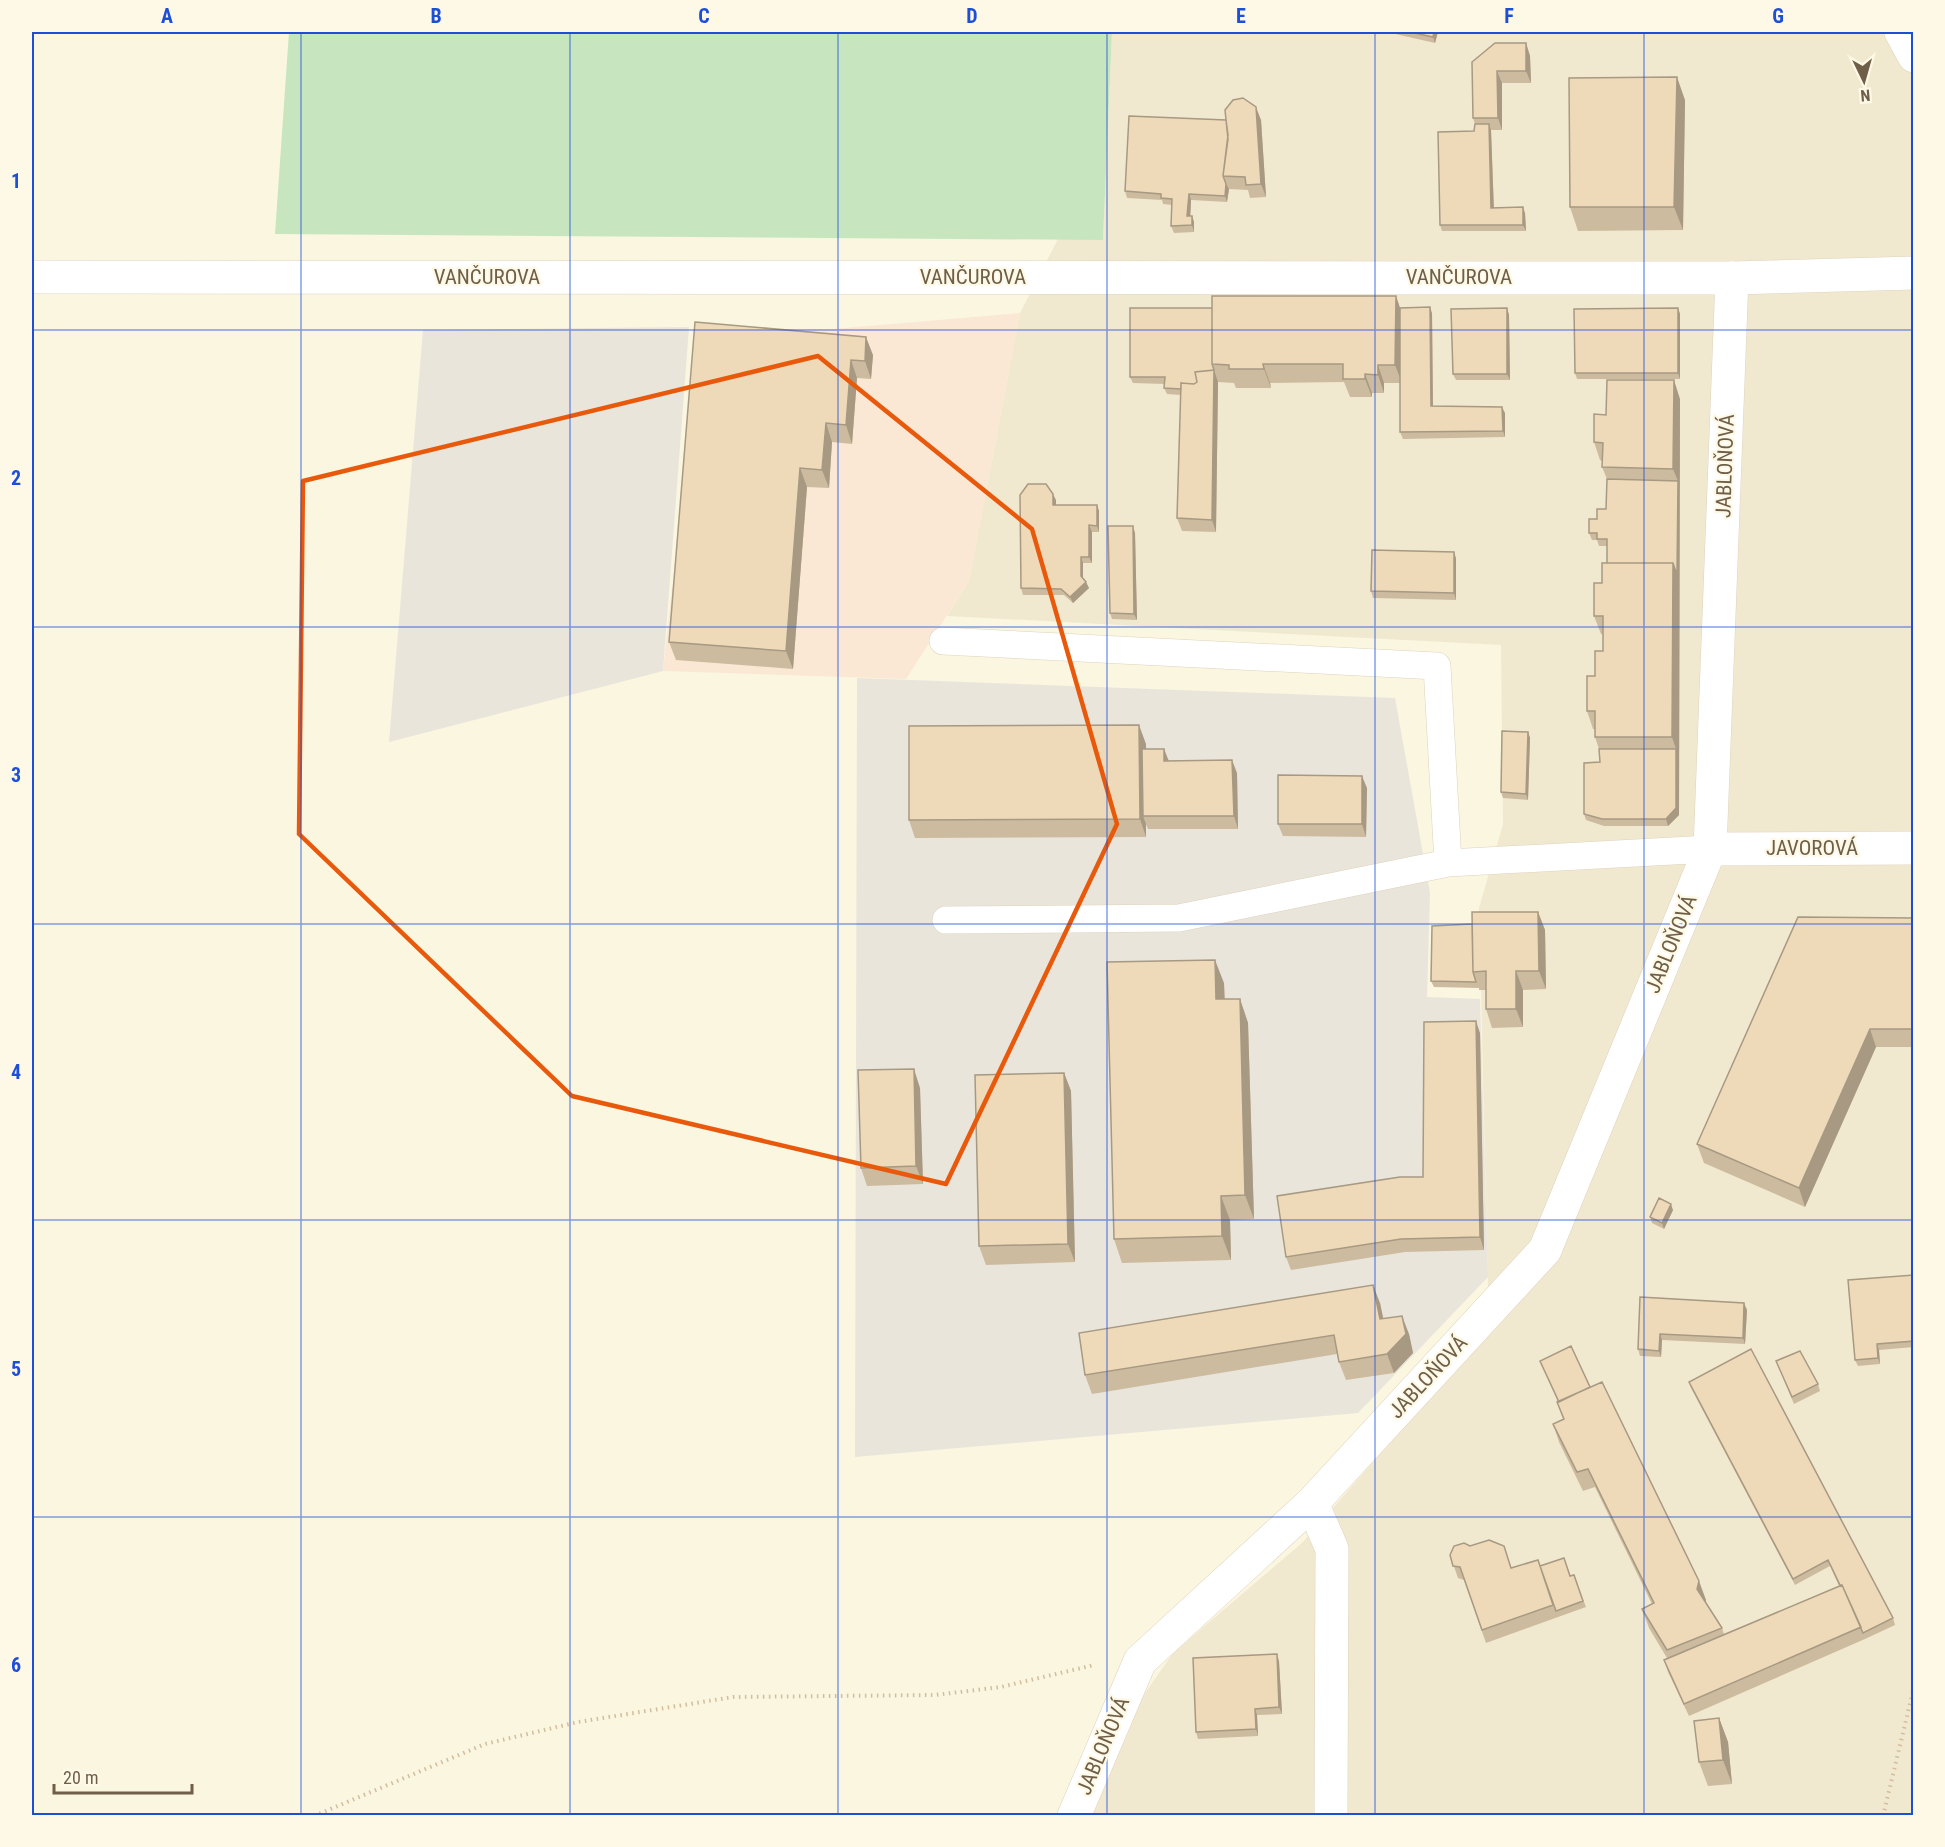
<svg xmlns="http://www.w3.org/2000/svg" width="1945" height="1847" font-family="'Roboto Condensed',sans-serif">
<rect width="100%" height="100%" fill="#faf6e0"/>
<!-- residential -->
<path fill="#f1e9cf" d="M 1112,32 L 1913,32 L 1913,1815 L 1086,1815 L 1131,1713 L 1173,1653 L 1302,1543 L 1489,1330 L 1479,908 L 1503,824 L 1501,645 L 947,616 L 969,581 L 1020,313 L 1058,239 L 1103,239 Z"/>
<!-- commercial -->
<path fill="#fae8d4" d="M 1020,313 L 969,581 L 906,679 L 663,671 L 701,329 L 833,329 Z"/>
<!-- industrial -->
<path fill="#e9e5db" d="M 689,327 L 663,671 L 389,742 L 423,330 Z
M 857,678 L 1395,698 L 1430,893 L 1427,997 L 1480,999 L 1488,1277 L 1358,1413 L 855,1457 Z"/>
<!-- green -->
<path fill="#c7e6c0" d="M 289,32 L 1112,32 L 1103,240 L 275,234 Z"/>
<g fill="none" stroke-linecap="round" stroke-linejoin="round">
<!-- service casing -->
<g stroke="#ded3bd" stroke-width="28">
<path id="service" d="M 943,641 L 1437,666 L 1448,863 L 1710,849
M 946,920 L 1179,918 L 1448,863"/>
</g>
<!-- minor casing -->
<g stroke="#ded3bd" stroke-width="34">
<path id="minor" d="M 1901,32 L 1914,56
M 1710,849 L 1914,848
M 1312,1503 L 1332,1549 L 1331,1816
M 1074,1816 L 1140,1661 L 1312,1503 L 1545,1250 L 1710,849 L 1732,278"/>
</g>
<!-- tertiary casing -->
<g stroke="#ded3bd" stroke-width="34">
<path id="tertiary" d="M 32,277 L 1732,278 L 1914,273"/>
</g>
<!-- path -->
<path stroke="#d2bd9d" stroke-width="4" stroke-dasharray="1.5 4.5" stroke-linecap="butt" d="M 314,1816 L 485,1744 L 578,1722 L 733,1697 L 935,1695 L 1001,1687 L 1094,1665
M 1883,1816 L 1914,1687"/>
<!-- service -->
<use href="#service" stroke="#fff" stroke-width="27"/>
<!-- minor -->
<use href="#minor" stroke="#fff" stroke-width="33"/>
<!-- tertiary -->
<use href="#tertiary" stroke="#fff" stroke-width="33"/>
</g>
<!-- wall -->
<path fill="#cdbb9f" d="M 1391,32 L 1438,32 L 1435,43 L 1391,33 Z
M 1526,43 L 1530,56 L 1531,83 L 1502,83 L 1502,130 L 1491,130 L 1494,208 L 1525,213 L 1526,231 L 1442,231 L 1440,225 L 1474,131 L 1475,124 L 1473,118 L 1472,62 Z
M 1685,100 L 1683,230 L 1578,231 L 1570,207 Z
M 1226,120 L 1261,120 L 1266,197 L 1250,198 L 1248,190 L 1229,189 L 1227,202 L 1191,200 L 1190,216 L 1192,216 L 1194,222 L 1194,232 L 1174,233 L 1171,226 L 1172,205 L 1163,204 L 1162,200 L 1127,198 L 1125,191 Z
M 1396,296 L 1400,308 L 1432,313 L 1433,406 L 1505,413 L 1505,437 L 1403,439 L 1400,432 L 1400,383 L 1384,383 L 1384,393 L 1372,393 L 1372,397 L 1350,397 L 1344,382 L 1270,383 L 1271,388 L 1236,388 L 1234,383 L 1218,382 L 1216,532 L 1182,531 L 1177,518 L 1181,395 L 1167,394 L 1164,388 L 1165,384 L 1133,383 L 1130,377 L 1212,308 Z
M 1507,308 L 1509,315 L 1510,380 L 1456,380 L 1453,374 Z
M 1678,308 L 1680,314 L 1680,379 L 1577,379 L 1575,373 Z
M 695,322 L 873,355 L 871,379 L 857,378 L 852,444 L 832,442 L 829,488 L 807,487 L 793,669 L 676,660 L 669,642 Z
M 1680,399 L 1679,815 L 1668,826 L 1604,826 L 1586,820 L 1584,814 L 1600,762 L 1599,749 L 1595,737 L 1595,729 L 1593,729 L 1587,711 L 1595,676 L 1603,651 L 1603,634 L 1601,634 L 1594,616 L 1607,563 L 1607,546 L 1599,546 L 1597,540 L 1592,540 L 1589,533 L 1597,519 L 1606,509 L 1607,479 L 1602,467 L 1602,461 L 1600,460 L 1594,442 L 1606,415 Z
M 1056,500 L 1056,505 L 1097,505 L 1099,511 L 1099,532 L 1092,532 L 1092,563 L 1083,563 L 1083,578 L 1089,588 L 1073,603 L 1064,595 L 1023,595 L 1021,588 Z
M 1135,533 L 1137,620 L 1112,619 L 1110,613 Z
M 1456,558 L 1456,600 L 1373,598 L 1371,591 Z
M 1528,732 L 1530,738 L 1528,800 L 1503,798 L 1501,792 Z
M 1146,744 L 1146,749 L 1164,749 L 1169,761 L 1237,773 L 1238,829 L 1148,829 L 1146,824 L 1146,837 L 915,838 L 909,820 Z
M 1367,788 L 1366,837 L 1283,836 L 1278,824 Z
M 1538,912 L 1545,930 L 1546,989 L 1523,990 L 1523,1027 L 1492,1028 L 1486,1009 L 1486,990 L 1479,990 L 1479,988 L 1434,987 L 1431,981 L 1472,924 Z
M 1914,918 L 1914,1047 L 1876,1047 L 1805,1207 L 1704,1163 L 1697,1144 Z
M 1224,983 L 1225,999 L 1240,999 L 1248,1023 L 1254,1219 L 1230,1220 L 1231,1260 L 1122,1263 L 1114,1239 Z
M 1480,1033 L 1484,1250 L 1405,1252 L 1291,1270 L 1286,1257 L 1423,1177 Z
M 1064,1073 L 1071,1091 L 1075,1262 L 986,1265 L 979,1246 Z
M 920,1088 L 923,1184 L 867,1186 L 861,1168 Z
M 1673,1210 L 1664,1229 L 1652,1223 L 1650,1217 Z
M 1914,1275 L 1914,1347 L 1879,1350 L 1880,1364 L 1858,1366 L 1855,1360 Z
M 1640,1297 L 1747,1310 L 1745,1344 L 1662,1340 L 1661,1357 L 1640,1356 L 1638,1349 Z
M 1380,1303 L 1383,1318 L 1409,1334 L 1413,1353 L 1394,1373 L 1346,1380 L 1339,1362 L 1337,1354 L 1092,1394 L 1085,1375 Z
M 1540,1361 L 1590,1387 L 1706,1600 L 1705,1602 L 1722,1628 L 1724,1634 L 1839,1586 L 1830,1566 L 1795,1585 L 1691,1388 L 1689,1382 L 1893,1618 L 1895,1625 L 1865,1639 L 1689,1716 L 1668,1672 L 1664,1660 L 1667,1658 L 1649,1628 L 1642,1609 L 1652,1604 L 1595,1487 L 1583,1491 L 1559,1442 L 1553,1424 L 1563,1419 L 1557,1402 L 1558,1402 Z
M 1776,1361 L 1818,1384 L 1820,1391 L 1794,1404 Z
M 1450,1555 L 1512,1568 L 1540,1566 L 1570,1576 L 1574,1575 L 1586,1607 L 1486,1643 L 1464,1580 L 1458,1578 Z
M 1279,1661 L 1282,1714 L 1257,1715 L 1258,1736 L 1198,1739 L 1196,1732 Z
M 1719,1718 L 1728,1742 L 1732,1784 L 1708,1786 L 1699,1762 Z"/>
<!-- shaded-wall -->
<path fill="#a79982" d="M 1434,32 L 1438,32 L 1435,43 L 1433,37 Z
M 1526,43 L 1530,56 L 1531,83 L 1526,71 Z
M 1497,71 L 1502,83 L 1502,130 L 1498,118 Z
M 1677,77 L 1685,100 L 1683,230 L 1674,207 Z
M 1256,107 L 1261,120 L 1266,197 L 1261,184 Z
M 1489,124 L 1491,130 L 1494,215 L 1491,208 Z
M 1226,184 L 1229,189 L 1227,202 L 1225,196 Z
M 1189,194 L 1191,200 L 1190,223 L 1187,216 Z
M 1523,207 L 1525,213 L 1526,231 L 1523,225 Z
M 1192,216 L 1194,222 L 1194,232 L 1192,225 Z
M 1396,296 L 1402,314 L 1402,383 L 1395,365 Z
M 1430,307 L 1432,313 L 1433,412 L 1431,406 Z
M 1507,308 L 1509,315 L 1510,380 L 1507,374 Z
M 1678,308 L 1680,314 L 1680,379 L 1678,373 Z
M 866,337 L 873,355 L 871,379 L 865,361 Z
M 851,360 L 857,378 L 852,444 L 846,425 Z
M 1263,364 L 1270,383 L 1271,388 L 1264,369 Z
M 1378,365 L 1384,383 L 1384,393 L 1378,375 Z
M 1214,370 L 1218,382 L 1216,532 L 1212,520 Z
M 1365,374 L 1372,393 L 1372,397 L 1365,379 Z
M 1674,380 L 1680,399 L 1679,815 L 1668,826 L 1666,819 L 1676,749 L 1672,737 L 1673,563 L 1678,481 L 1673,469 Z
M 1502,407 L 1505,413 L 1505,437 L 1503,431 Z
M 826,423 L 832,442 L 829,488 L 822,470 Z
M 800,468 L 807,487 L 793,669 L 786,651 Z
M 1053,494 L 1056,500 L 1056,511 L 1053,505 Z
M 1097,505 L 1099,511 L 1099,532 L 1097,526 Z
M 1089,525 L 1092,532 L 1092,563 L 1089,557 Z
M 1133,526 L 1135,533 L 1137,620 L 1134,614 Z
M 1454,552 L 1456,558 L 1456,600 L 1454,593 Z
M 1081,557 L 1083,563 L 1083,582 L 1081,576 Z
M 1086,582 L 1089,588 L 1073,603 L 1070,597 Z
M 1139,725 L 1146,744 L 1146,816 L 1143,816 L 1146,824 L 1146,837 L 1140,819 Z
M 1528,732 L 1530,738 L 1528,800 L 1526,794 Z
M 1164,749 L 1169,762 L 1164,761 Z
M 1232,760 L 1237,773 L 1238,829 L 1234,816 Z
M 1362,776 L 1367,788 L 1366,837 L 1362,824 Z
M 1538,912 L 1545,930 L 1546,989 L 1539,971 Z
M 1215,960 L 1224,983 L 1225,1023 L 1216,999 Z
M 1516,971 L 1523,990 L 1523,1027 L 1516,1009 Z
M 1240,999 L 1248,1023 L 1254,1219 L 1245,1195 Z
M 1476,1021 L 1480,1033 L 1484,1250 L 1480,1237 Z
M 1870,1029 L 1876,1047 L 1805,1207 L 1799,1188 Z
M 914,1069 L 920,1088 L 923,1184 L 916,1166 Z
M 1064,1073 L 1071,1091 L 1075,1262 L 1068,1244 Z
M 1221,1196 L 1230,1220 L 1231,1260 L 1222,1236 Z
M 1671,1204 L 1673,1210 L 1664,1229 L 1662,1223 Z
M 1373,1285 L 1380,1303 L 1387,1337 L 1380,1319 Z
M 1744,1303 L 1747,1310 L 1745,1344 L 1743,1338 Z
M 1402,1316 L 1409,1334 L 1413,1353 L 1394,1373 L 1387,1354 Z
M 1660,1334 L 1662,1340 L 1661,1357 L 1659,1351 Z
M 1877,1344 L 1879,1350 L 1880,1364 L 1878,1358 Z
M 1699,1581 L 1706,1600 L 1704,1607 L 1697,1589 Z
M 1277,1654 L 1279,1661 L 1282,1714 L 1279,1707 Z
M 1255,1709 L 1257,1715 L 1258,1736 L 1256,1729 Z
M 1719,1718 L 1728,1742 L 1732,1784 L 1723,1760 Z"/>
<!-- building -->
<path fill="#eedab9" stroke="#a79982" stroke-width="1.5" d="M 1410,32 L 1434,32 L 1433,37 Z
M 1495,43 L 1526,43 L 1526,71 L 1497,71 L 1498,118 L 1473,118 L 1472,62 Z
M 1677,77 L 1674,207 L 1570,207 L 1569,78 Z
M 1243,98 L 1256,107 L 1261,184 L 1246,185 L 1245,177 L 1223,176 L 1228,139 L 1225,110 L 1233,100 Z
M 1129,116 L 1226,120 L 1228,135 L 1223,176 L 1226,184 L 1225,196 L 1189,194 L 1187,216 L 1192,216 L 1192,225 L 1171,226 L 1172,199 L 1161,198 L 1161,194 L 1125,191 Z
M 1475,124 L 1489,124 L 1491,208 L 1523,207 L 1523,225 L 1440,225 L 1438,132 L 1474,131 Z
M 1212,296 L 1396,296 L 1395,365 L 1378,365 L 1378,375 L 1365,374 L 1365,379 L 1343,379 L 1343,364 L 1263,364 L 1264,369 L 1229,369 L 1229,365 L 1212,364 Z
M 1430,307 L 1431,406 L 1502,407 L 1503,431 L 1400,432 L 1400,308 Z
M 1130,308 L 1212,308 L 1212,364 L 1214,370 L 1195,372 L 1197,382 L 1194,384 L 1181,383 L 1181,389 L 1164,388 L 1165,377 L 1130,377 Z
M 1507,308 L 1507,374 L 1453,374 L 1451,309 Z
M 1678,308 L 1678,373 L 1575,373 L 1574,309 Z
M 695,322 L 866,337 L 865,361 L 851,360 L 846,425 L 826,423 L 822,470 L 800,468 L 786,651 L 669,642 Z
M 1214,370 L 1212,520 L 1177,518 L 1181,383 L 1194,384 L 1197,382 L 1195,372 Z
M 1607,380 L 1674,380 L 1673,469 L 1602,467 L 1603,443 L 1594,442 L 1594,414 L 1606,415 Z
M 1607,479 L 1678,481 L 1677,575 L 1673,563 L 1607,563 L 1607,539 L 1597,539 L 1597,533 L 1589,533 L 1589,519 L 1597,519 L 1597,509 L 1606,509 Z
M 1028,484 L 1046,484 L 1053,494 L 1053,505 L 1097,505 L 1097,526 L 1089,525 L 1089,557 L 1081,557 L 1081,576 L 1086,582 L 1070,597 L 1061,589 L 1021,588 L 1020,495 Z
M 1108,526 L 1133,526 L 1134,614 L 1110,613 Z
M 1372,550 L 1454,552 L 1454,593 L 1371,591 Z
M 1602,563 L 1673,563 L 1672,737 L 1595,737 L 1595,711 L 1587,711 L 1587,676 L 1595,676 L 1595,651 L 1603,651 L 1603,616 L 1594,616 L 1594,583 L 1602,583 Z
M 1139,725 L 1140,819 L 909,820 L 909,726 Z
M 1502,731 L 1528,732 L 1526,794 L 1501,792 Z
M 1142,749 L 1164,749 L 1164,761 L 1232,760 L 1234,816 L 1143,816 Z
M 1599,749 L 1676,749 L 1676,808 L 1666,819 L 1602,819 L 1584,814 L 1584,763 L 1600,762 Z
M 1278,775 L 1362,776 L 1362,824 L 1278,824 Z
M 1472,912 L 1538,912 L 1539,971 L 1516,971 L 1516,1009 L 1486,1009 L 1486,971 L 1473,972 Z
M 1798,917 L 1914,918 L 1914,1029 L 1870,1029 L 1799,1188 L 1697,1144 Z
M 1472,924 L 1473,972 L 1476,982 L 1431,981 L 1432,926 Z
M 1215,960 L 1216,999 L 1240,999 L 1245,1195 L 1221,1196 L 1222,1236 L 1114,1239 L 1107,962 Z
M 1476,1021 L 1480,1237 L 1401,1239 L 1286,1257 L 1277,1196 L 1400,1177 L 1423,1177 L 1424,1022 Z
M 914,1069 L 916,1166 L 861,1168 L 858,1070 Z
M 1064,1073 L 1068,1244 L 979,1246 L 975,1075 Z
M 1659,1198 L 1671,1204 L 1662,1223 L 1650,1217 Z
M 1914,1275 L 1914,1341 L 1877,1344 L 1878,1358 L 1855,1360 L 1848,1280 Z
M 1373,1285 L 1380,1319 L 1402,1316 L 1406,1334 L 1387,1354 L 1339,1362 L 1334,1335 L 1085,1375 L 1079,1333 Z
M 1640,1297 L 1744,1303 L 1743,1338 L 1660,1334 L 1659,1351 L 1638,1349 Z
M 1571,1346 L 1590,1387 L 1559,1402 L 1540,1361 Z
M 1751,1349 L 1893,1618 L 1863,1633 L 1842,1585 L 1840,1585 L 1828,1560 L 1793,1579 L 1689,1382 Z
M 1800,1351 L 1818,1384 L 1792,1397 L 1776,1361 Z
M 1602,1382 L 1699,1581 L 1697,1589 L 1722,1628 L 1667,1650 L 1642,1609 L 1654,1603 L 1588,1469 L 1577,1472 L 1553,1424 L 1564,1419 L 1557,1402 Z
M 1489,1540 L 1504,1546 L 1511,1568 L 1538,1560 L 1553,1605 L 1482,1630 L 1460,1567 L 1453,1566 L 1450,1555 L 1454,1546 L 1464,1543 L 1470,1546 Z
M 1564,1558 L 1570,1576 L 1574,1575 L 1583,1601 L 1556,1611 L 1540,1566 Z
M 1842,1585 L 1861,1627 L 1684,1704 L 1664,1660 Z
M 1277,1654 L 1279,1707 L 1255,1709 L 1256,1729 L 1196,1732 L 1193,1658 Z
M 1719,1718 L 1723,1760 L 1699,1762 L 1694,1721 Z"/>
<!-- marked area -->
<path fill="none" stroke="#e8590c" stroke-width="4.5" stroke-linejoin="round" d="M 818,356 L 1032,529 L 1117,824 L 946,1184 L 572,1096 L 299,834 L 303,481 Z"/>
<!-- grid -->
<path fill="none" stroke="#1d4ed8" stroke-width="1.5" stroke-opacity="0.55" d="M 301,32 L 301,1816M 570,32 L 570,1816M 838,32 L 838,1816M 1107,32 L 1107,1816M 1375,32 L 1375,1816M 1644,32 L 1644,1816M 32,330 L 1914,330M 32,627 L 1914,627M 32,924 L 1914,924M 32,1220 L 1914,1220M 32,1517 L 1914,1517"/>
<g text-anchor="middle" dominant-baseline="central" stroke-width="4.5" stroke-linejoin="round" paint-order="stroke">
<!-- street labels -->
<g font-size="21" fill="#6f5f49" stroke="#fef9e6">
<text x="487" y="277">VANČUROVA</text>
<text x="973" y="277">VANČUROVA</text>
<text x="1459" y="277">VANČUROVA</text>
<text transform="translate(1725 466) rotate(-88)">JABLOŇOVÁ</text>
<text x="1812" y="848">JAVOROVÁ</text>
<text transform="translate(1671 944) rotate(-68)">JABLOŇOVÁ</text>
<text transform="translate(1428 1377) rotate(-47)">JABLOŇOVÁ</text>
<text transform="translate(1103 1746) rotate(-67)">JABLOŇOVÁ</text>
</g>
</g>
<!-- border -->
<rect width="1945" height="1847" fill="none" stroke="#fef9e6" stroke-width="66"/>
<!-- north arrow -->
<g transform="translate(1864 81) rotate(175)" stroke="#fef9e6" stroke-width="4.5" paint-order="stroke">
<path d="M0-4.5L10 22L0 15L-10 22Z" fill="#6f5f49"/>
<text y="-9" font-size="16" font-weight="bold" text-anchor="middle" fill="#6f5f49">N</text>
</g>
<!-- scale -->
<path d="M54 1784v9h138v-9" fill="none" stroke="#6f5f49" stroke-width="3"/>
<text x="63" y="1784" font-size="18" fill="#6f5f49" stroke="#fef9e6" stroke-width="4.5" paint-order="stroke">20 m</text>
<rect x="33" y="33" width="1879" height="1781" fill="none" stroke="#1d4ed8" stroke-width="2"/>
<g font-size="20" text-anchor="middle" font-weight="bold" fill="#1d4ed8">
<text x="167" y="23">A</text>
<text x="436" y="23">B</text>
<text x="704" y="23">C</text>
<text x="972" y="23">D</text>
<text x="1241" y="23">E</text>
<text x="1509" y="23">F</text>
<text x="1778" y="23">G</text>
<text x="16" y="188">1</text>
<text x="16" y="485">2</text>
<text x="16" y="782">3</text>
<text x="16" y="1079">4</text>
<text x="16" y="1376">5</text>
<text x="16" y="1672">6</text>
</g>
</svg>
